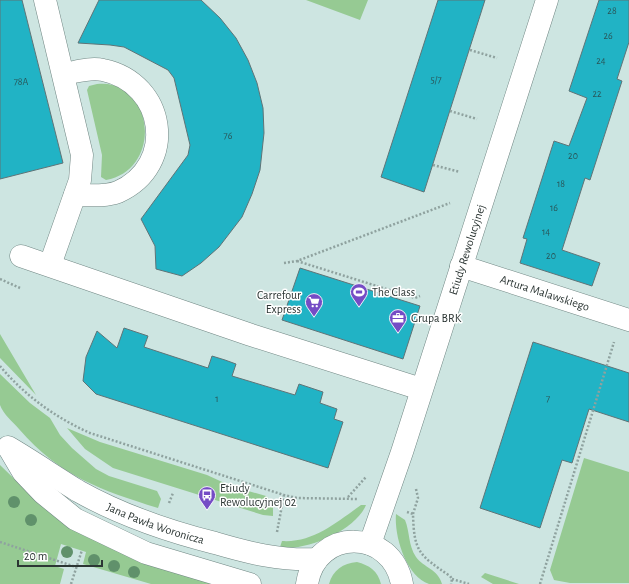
<svg xmlns="http://www.w3.org/2000/svg" width="629" height="584" font-family="'Alegreya Sans',sans-serif">
<rect width="100%" height="100%" fill="#cde5e1"/>
<!-- green -->
<path fill="#96ca93" d="M 306,0 L 368,0 L 360,20 Z
M 97,84 C 154,78 164,169 106,180 L 101,177 L 102,155 L 87,90 L 89,86 Z
M 0,334 L 36,395 L 0,358 Z
M 0,374 L 30,403 L 50,418 L 60,435 L 72,448 L 96,469 L 109,476 L 157,491 L 161,499 L 158,508 C 100,490 60,476 19,429 C 13,422 3,414 0,405 C 0,397 0,383 0,374 Z
M 67,428 L 100,442 L 207,475 L 231,486 L 266,496 L 273,505 L 273,516 L 263,515 L 113,468 L 85,449 Z
M 584,458 L 629,472 L 629,583 L 570,583 L 554,580 L 550,570 Z
M 0,465 L 36,500 L 222,584 L 151,584 L 83,564 L 86,552 L 61,544 L 55,566 L 64,569 L 60,584 L 0,584 Z
M 361,505 L 366,505 C 356,530 306,552 280,547 L 282,541 C 313,543 337,522 361,505 Z
M 396,514 L 405,520 C 410,532 408,545 416,557 C 424,568 438,569 442,584 C 438,584 433,584 429,584 C 406,576 394,536 396,514 Z
M 357,562 C 369,565 378,571 381,584 L 329,584 C 333,570 343,563 357,562 Z
M 485,573 L 519,584 L 493,584 L 481,577 Z"/>
<!-- building -->
<path fill="#21b3c5" stroke="#5f7477" d="M 0,0 L 22,0 L 63,163 L 0,179 Z
M 99,0 L 201,0 L 220,18 L 236,38 L 248,60 L 257,83 L 263,108 L 264,133 L 260,170 L 252,194 L 242,217 L 219,247 L 201,263 L 182,276 L 156,269 L 155,246 L 141,219 L 188,155 L 190,145 L 174,78 L 168,70 L 124,47 L 110,45 L 78,43 Z
M 438,0 L 485,0 L 424,192 L 381,177 Z
M 599,0 L 629,0 L 629,42 L 617,79 L 622,81 L 590,180 L 585,178 L 562,250 L 600,263 L 592,286 L 520,263 L 527,239 L 523,238 L 554,141 L 569,146 L 587,98 L 569,91 Z
M 300,268 L 420,306 L 403,359 L 282,320 Z
M 124,328 L 148,336 L 144,347 L 208,368 L 212,356 L 225,360 L 236,364 L 232,376 L 295,395 L 299,384 L 323,392 L 320,403 L 337,409 L 334,419 L 343,422 L 328,468 L 96,394 L 83,381 L 86,357 L 97,331 L 117,348 Z
M 533,342 L 629,373 L 629,422 L 589,409 L 572,463 L 562,460 L 540,528 L 480,508 Z"/>
<g fill="none" stroke-linecap="round" stroke-linejoin="round">
<!-- minor casing -->
<g stroke="#718784" stroke-width="23">
<g id="minor">
<path d="M 45,0 L 82,155 L 80,180 L 50,265"/>
<path d="M 64,74 C 76,72 90,67 103,70 C 166,83 178,165 118,192 C 105,197 88,195 75,195"/>
<path d="M 21,256 L 251,335 L 421,389"/>
<path id="s1" d="M 461,266 L 629,320"/>
<path id="s2" d="M 8,447 C 32,461 55,477 78,491 C 121,515 167,531 215,543 C 249,553 281,561 317,559"/>
<path d="M 10,450 L 23,472 L 43,493 L 75,519 L 146,553 L 250,584"/>
<path id="s3" d="M 370,544 L 402,452 L 547,0"/>
<path d="M 307,584 C 316,527 392,528 402,584"/>
</g>
</g>
<!-- path -->
<path stroke="#8fa29f" stroke-width="2.5" stroke-dasharray="2 2" stroke-linecap="butt" d="M 470,50 L 497,58
M 450,111 L 477,119
M 433,165 L 460,172
M 297,261 L 415,298 L 420,296
M 284,263 L 297,261 L 450,203
M 0,279 L 20,288
M 0,366 C 24,395 56,418 90,433 L 284,495 L 297,498 L 358,499
M 348,497 L 366,477
M 169,503 L 173,493
M 407,512 L 413,514 C 414,552 419,555 450,576 L 452,579 L 451,584
M 413,514 L 418,498 L 416,489
M 277,532 L 284,495
M 0,542 L 76,567
M 452,579 L 469,584
M 71,584 L 82,550
M 540,584 L 614,342"/>
<!-- minor -->
<use href="#minor" stroke="#fff" stroke-width="22"/>
</g>
<!-- trees -->
<g fill="#60916b">
<circle cx="14" cy="502" r="6"/>
<circle cx="31" cy="520" r="6"/>
<circle cx="67" cy="552" r="6"/>
<circle cx="94" cy="560" r="6"/>
<circle cx="114" cy="566" r="6"/>
<circle cx="134" cy="572" r="6"/>
</g>
<!-- icons -->
<defs>
<g id="stadium-pin" transform="scale(0.9)"><path d="M0 17L-7.5 6A9.5 9.5 0 1 1 7.5 6Z" fill="#754cc5" stroke="#fff"/><path d="M0-5a6.5 5 0 1 0 0 10a6.5 5 0 1 0 0-10ZM-3.5-1.8h7v3.6h-7Z" fill="#fff"/></g>
<g id="supermarket-pin" transform="scale(0.9)"><path d="M0 17L-7.5 6A9.5 9.5 0 1 1 7.5 6Z" fill="#754cc5" stroke="#fff"/><path d="M-6-5.5h2.5l.6 2H6L4.5 2H-2.5L-4.4-4H-6ZM-1.5 3.2a1.3 1.3 0 1 0 .1 0ZM3 3.2a1.3 1.3 0 1 0 .1 0Z" fill="#fff"/></g>
<g id="office-pin" transform="scale(0.9)"><path d="M0 17L-7.5 6A9.5 9.5 0 1 1 7.5 6Z" fill="#754cc5" stroke="#fff"/><path d="M-6-3h4V-5.5h4V-3h4V5H-6ZM-1-4.5V-3h2v-1.5ZM-6 0V1H6V0Z" fill="#fff"/></g>
<g id="bus-pin" transform="scale(0.9)"><path d="M0 17L-7.5 6A9.5 9.5 0 1 1 7.5 6Z" fill="#754cc5" stroke="#fff"/><path d="M-5-6H5V4H4V6H2V4H-2V6H-4V4H-5ZM-3.5-4V0h7V-4ZM-3.5 1.2v1.5H-2V1.2ZM2 1.2v1.5H3.5V1.2Z" fill="#fff"/></g>
</defs>
<g fill-rule="evenodd">
<use href="#stadium-pin" x="359" y="292"/>
<use href="#supermarket-pin" x="314" y="302"/>
<use href="#office-pin" x="398" y="318"/>
<use href="#bus-pin" x="207" y="495"/>
</g>
<g text-anchor="middle" dominant-baseline="central" stroke-width="3" stroke-linejoin="round" paint-order="stroke">
<!-- number labels -->
<g font-size="10" fill="#295558">
<text x="612" y="11">28</text>
<text x="608" y="36">26</text>
<text x="601" y="61">24</text>
<text x="436" y="80">5/7</text>
<text x="21" y="82">78A</text>
<text x="597" y="94">22</text>
<text x="228" y="136">76</text>
<text x="573" y="156">20</text>
<text x="561" y="184">18</text>
<text x="554" y="208">16</text>
<text x="546" y="232">14</text>
<text x="551" y="256">20</text>
<text x="217" y="399">1</text>
<text x="548" y="399">7</text>
</g>
<!-- street labels -->
<g font-size="12" fill="#2c3634" stroke="#fff">
<text stroke="none"><textPath href="#s3" startOffset="310">Etiudy Rewolucyjnej</textPath></text>
<text stroke="none"><textPath href="#s1" startOffset="88">Artura Malawskiego</textPath></text>
<text stroke="none"><textPath href="#s2" startOffset="167">Jana Pawła Woronicza</textPath></text>
</g>
<!-- poi labels -->
<g font-size="12" fill="#2c3634" stroke="#fff" text-anchor="start">
<text x="372" y="292">The Class</text>
<text x="301" y="295" text-anchor="end">Carrefour<tspan x="301" dy="14">Express</tspan></text>
<text x="411" y="318">Grupa BRK</text>
<text x="220" y="488">Etiudy<tspan x="220" dy="14">Rewolucyjnej 02</tspan></text>
</g>
</g>
<!-- scale -->
<path d="M18 560v6h84v-6" fill="none" stroke="#2c3634" stroke-width="2"/>
<text x="24" y="560" font-size="12" fill="#2c3634" stroke="#ffffff" stroke-width="3" paint-order="stroke">20 m</text>
</svg>
